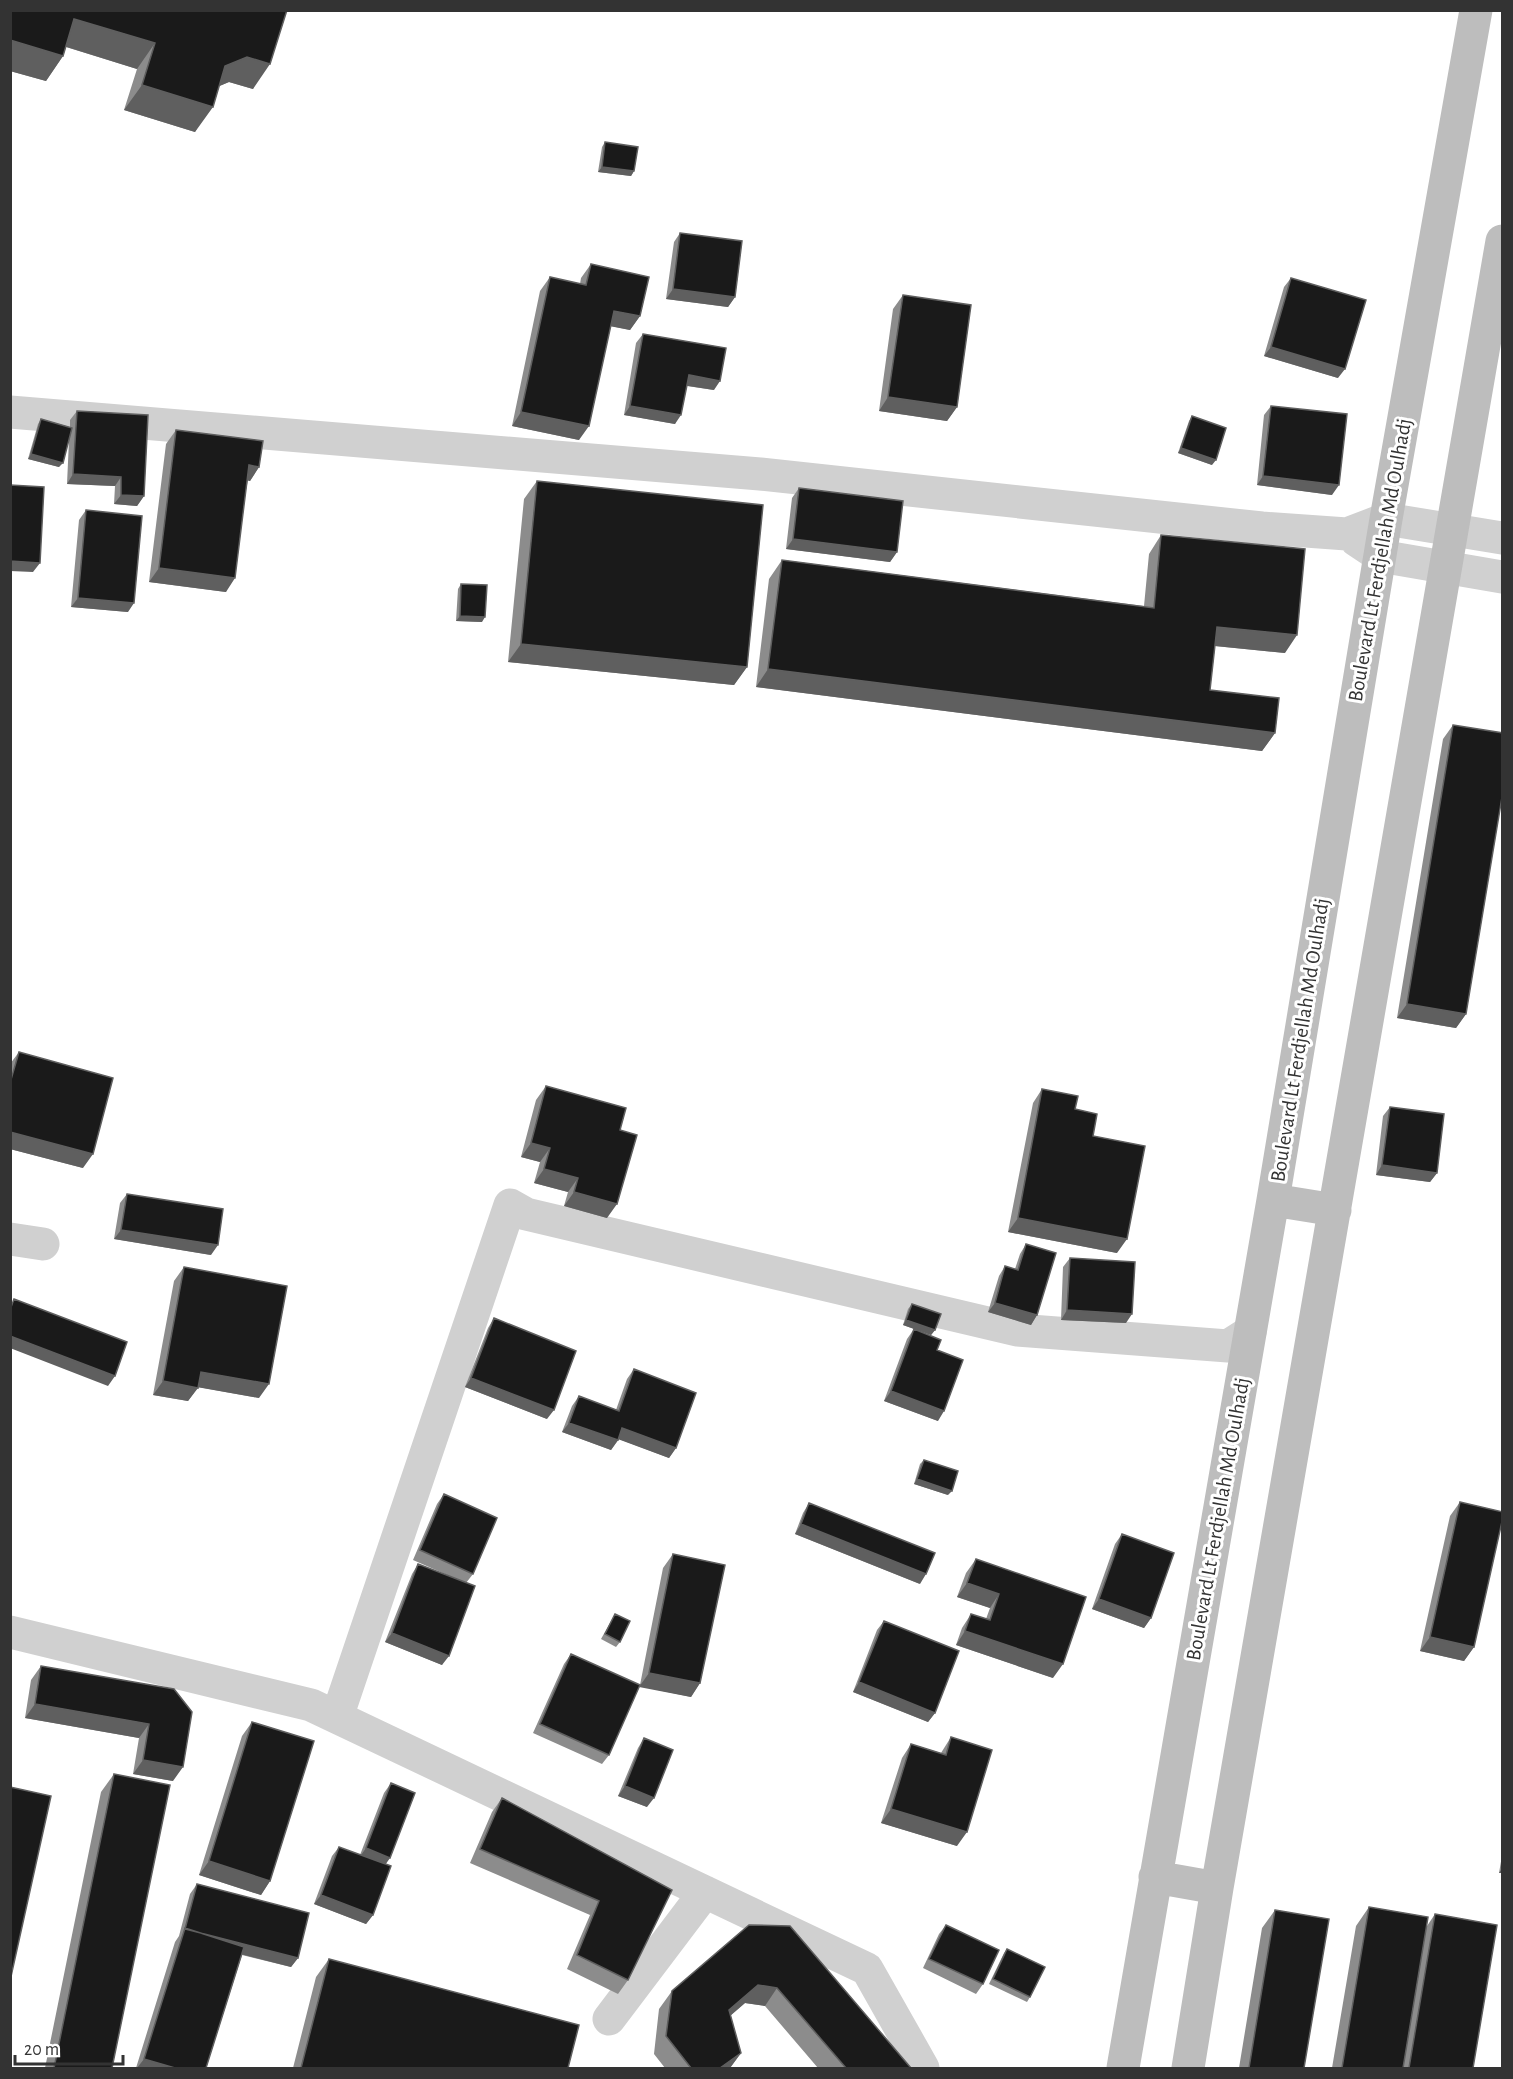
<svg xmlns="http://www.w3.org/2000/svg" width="1513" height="2079" font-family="'Alegreya Sans',sans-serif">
<rect width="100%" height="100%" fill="#fff"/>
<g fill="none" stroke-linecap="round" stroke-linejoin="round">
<!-- street -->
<path stroke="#d0d0d0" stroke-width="33" d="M 10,412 L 760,474 L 1262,528 L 1347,534 L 1386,519 L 1502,538
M 1356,540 L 1380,556 L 1502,577
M 10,1239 L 43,1244
M 10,1632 L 311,1705 L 867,1969 L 923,2068
M 337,1717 L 510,1205 L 526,1214 L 1017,1330 L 1228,1346 L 1250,1332
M 609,2019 L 705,1892"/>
<!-- secondary -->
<path stroke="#bdbdbd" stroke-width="33" d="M 1273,1200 L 1335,1210
M 1155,1877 L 1217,1888
M 1123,2068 L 1273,1200 L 1386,519 L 1476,10
M 1188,2068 L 1217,1888 L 1502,241"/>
</g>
<!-- wall -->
<path fill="#8c8c8c" d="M 10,10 L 287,10 L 253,89 L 229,82 L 219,86 L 195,132 L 124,110 L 137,69 L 66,47 L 63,56 L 46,81 L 10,71 Z
M 605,142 L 634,171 L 631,176 L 598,172 L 602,147 Z
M 680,233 L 735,297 L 728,307 L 666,299 L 674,242 Z
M 591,264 L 640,316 L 630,330 L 611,326 L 579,440 L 512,426 L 540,291 L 550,277 L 580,284 L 581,278 Z
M 1291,278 L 1338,378 L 1264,356 L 1284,287 Z
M 903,295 L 957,407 L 947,421 L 879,411 L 893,309 Z
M 643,334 L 714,390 L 687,386 L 675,424 L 624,415 L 636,343 Z
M 1271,406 L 1332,495 L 1257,485 L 1264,415 Z
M 77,411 L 144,496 L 137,506 L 114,504 L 115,486 L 67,484 L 69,440 L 59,467 L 28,459 L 38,424 L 41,419 L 70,427 L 70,420 Z
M 1192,416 L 1212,465 L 1178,453 L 1189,421 Z
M 176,430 L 259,467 L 250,481 L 248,480 L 226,592 L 149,582 L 166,444 Z
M 537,481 L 747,667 L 734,685 L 508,662 L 524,499 Z
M 799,488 L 897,552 L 890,562 L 786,549 L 792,498 Z
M 86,510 L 128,612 L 71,607 L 79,520 Z
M 1161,535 L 1285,653 L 1215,646 L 1210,690 L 1275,733 L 1262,751 L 756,687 L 769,579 L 782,560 L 1144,606 L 1149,554 Z
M 461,584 L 482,622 L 456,621 L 458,589 Z
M 1453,725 L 1466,1014 L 1456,1028 L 1397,1018 L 1443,739 Z
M 19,1052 L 83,1168 L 10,1149 L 10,1064 Z
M 546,1086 L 620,1130 L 607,1218 L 564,1206 L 568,1192 L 534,1183 L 540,1162 L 521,1157 L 536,1100 Z
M 1042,1089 L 1075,1109 L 1093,1136 L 1117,1253 L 1008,1232 L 1033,1103 Z
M 1390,1107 L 1437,1173 L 1430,1182 L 1376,1175 L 1383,1116 Z
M 127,1194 L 211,1255 L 114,1239 L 120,1203 Z
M 1026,1244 L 1037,1315 L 1031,1325 L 988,1312 L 999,1276 L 1005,1266 L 1015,1269 L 1020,1254 Z
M 1070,1258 L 1126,1323 L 1061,1320 L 1063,1267 Z
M 184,1267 L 259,1398 L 198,1387 L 188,1401 L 153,1395 L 174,1281 Z
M 912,1304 L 935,1330 L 931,1335 L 903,1325 L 908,1309 Z
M 494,1318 L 547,1419 L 465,1387 L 488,1328 Z
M 914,1329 L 937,1350 L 938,1421 L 884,1401 L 907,1339 Z
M 634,1369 L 676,1448 L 669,1458 L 619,1439 L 611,1450 L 562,1432 L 572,1406 L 579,1396 L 616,1410 L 627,1379 Z
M 924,1460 L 948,1495 L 914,1484 L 920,1464 Z
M 444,1494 L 473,1574 L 466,1583 L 442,1665 L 385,1642 L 412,1574 L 418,1564 L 461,1581 L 413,1560 L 437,1504 Z
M 1460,1502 L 1474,1647 L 1464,1661 L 1420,1651 L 1450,1516 Z
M 809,1503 L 920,1584 L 795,1534 L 803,1513 Z
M 1122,1534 L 1151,1618 L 1144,1628 L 1092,1609 L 1115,1544 Z
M 673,1554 L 700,1683 L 691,1697 L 639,1686 L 609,1755 L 602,1764 L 533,1733 L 564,1664 L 571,1654 L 640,1685 L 663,1568 Z
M 976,1559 L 1053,1678 L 956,1645 L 962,1628 L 971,1614 L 986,1619 L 990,1608 L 957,1597 L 966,1573 Z
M 615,1614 L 620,1642 L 616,1647 L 601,1639 Z
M 884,1621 L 935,1713 L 928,1722 L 853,1692 L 877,1630 Z
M 41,1666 L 174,1689 L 173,1781 L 133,1774 L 139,1738 L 25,1718 L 31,1680 Z
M 252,1722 L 270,1881 L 261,1895 L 199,1875 L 242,1736 Z
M 951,1737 L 957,1846 L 881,1823 L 902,1758 L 911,1744 L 941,1753 Z
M 644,1738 L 647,1807 L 618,1796 L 638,1748 Z
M 114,1774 L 112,2068 L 45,2068 L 101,1792 Z
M 391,1783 L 386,1864 L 373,1915 L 366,1924 L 314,1904 L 332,1856 L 339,1847 L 360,1855 L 384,1793 Z
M 502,1798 L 672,1890 L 628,1980 L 618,1994 L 567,1969 L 590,1915 L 470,1863 L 492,1812 Z
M 1503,1850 L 1503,1873 L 1499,1873 Z
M 197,1884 L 298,1958 L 291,1967 L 242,1955 L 206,2068 L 136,2068 L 175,1942 L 179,1936 L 190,1894 Z
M 1369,1907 L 1427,1926 L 1435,1914 L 1473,2068 L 1332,2068 L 1356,1926 Z
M 1275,1910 L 1304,2068 L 1239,2068 L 1262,1928 Z
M 749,1925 L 911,2068 L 818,2068 L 765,2006 L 745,2003 L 730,2016 L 741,2053 L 730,2068 L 665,2068 L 654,2054 L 659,2009 L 672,1991 Z
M 946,1925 L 983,1984 L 976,1994 L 923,1968 L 939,1934 Z
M 1007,1949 L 1030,1997 L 1027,2002 L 989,1984 L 1004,1953 Z
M 329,1959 L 568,2068 L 293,2068 L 316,1977 Z"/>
<!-- shaded-wall -->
<path fill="#5f5f5f" d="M 74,19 L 155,43 L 137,69 L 57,44 Z
M 10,40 L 63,56 L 46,81 L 10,71 Z
M 247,57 L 270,64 L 253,89 L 229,82 L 208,91 L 225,66 Z
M 142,85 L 213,107 L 195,132 L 124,110 Z
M 602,167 L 634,171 L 631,176 L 598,172 Z
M 673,289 L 735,297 L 728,307 L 666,299 Z
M 614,311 L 640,316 L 630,330 L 604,325 Z
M 1271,347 L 1345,369 L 1338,378 L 1264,356 Z
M 689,375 L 720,381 L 714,390 L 682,385 Z
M 888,397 L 957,407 L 947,421 L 879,411 Z
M 630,406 L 681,415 L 675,424 L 624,415 Z
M 521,412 L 589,426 L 579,440 L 512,426 Z
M 1181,448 L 1216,460 L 1212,465 L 1178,453 Z
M 31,454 L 63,463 L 59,467 L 28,459 Z
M 249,465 L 259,467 L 250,481 L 240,479 Z
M 73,474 L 121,477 L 115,486 L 67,484 Z
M 1263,476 L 1339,485 L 1332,495 L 1257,485 Z
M 121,495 L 144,496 L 137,506 L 114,504 Z
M 793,539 L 897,552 L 890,562 L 786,549 Z
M 10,561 L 40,563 L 33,572 L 10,571 Z
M 159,568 L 235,578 L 226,592 L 149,582 Z
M 78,598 L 134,603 L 128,612 L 71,607 Z
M 460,616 L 485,617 L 482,622 L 456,621 Z
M 1217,627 L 1297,635 L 1285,653 L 1205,645 Z
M 521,644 L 747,667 L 734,685 L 508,662 Z
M 768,669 L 1275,733 L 1262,751 L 756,687 Z
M 1407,1004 L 1466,1014 L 1456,1028 L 1397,1018 Z
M 10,1132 L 93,1154 L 83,1168 L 10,1149 Z
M 531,1143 L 550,1148 L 540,1162 L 521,1157 Z
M 1382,1165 L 1437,1173 L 1430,1182 L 1376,1175 Z
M 544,1169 L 578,1178 L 568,1192 L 534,1183 Z
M 574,1192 L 617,1204 L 607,1218 L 564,1206 Z
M 1018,1218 L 1127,1239 L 1117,1253 L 1008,1232 Z
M 121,1230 L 218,1245 L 211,1255 L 114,1239 Z
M 995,1303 L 1037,1315 L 1031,1325 L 988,1312 Z
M 1067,1310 L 1132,1314 L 1126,1323 L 1061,1320 Z
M 906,1320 L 935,1330 L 931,1335 L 903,1325 Z
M 10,1336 L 115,1376 L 108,1386 L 10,1348 Z
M 201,1372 L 269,1384 L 259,1398 L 191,1386 Z
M 471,1378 L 554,1410 L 547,1419 L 465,1387 Z
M 163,1381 L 198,1388 L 188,1401 L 153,1395 Z
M 891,1391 L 944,1411 L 938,1421 L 884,1401 Z
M 569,1423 L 618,1440 L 611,1450 L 562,1432 Z
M 622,1428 L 676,1448 L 669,1458 L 615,1438 Z
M 917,1479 L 952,1491 L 948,1495 L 914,1484 Z
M 801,1524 L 926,1574 L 920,1584 L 795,1534 Z
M 967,1583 L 999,1594 L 990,1608 L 957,1597 Z
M 1099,1599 L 1151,1618 L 1144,1628 L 1092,1609 Z
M 965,1631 L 1063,1664 L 1053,1678 L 956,1645 Z
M 392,1633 L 449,1656 L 442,1665 L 385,1642 Z
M 1430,1637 L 1474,1647 L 1464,1661 L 1420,1651 Z
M 649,1673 L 700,1683 L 691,1697 L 639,1687 Z
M 859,1682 L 935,1713 L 928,1722 L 853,1692 Z
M 35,1704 L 149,1724 L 139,1738 L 25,1718 Z
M 143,1760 L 183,1767 L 173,1781 L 133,1774 Z
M 625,1786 L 654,1798 L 647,1807 L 618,1796 Z
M 891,1809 L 967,1832 L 957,1846 L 881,1823 Z
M 366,1848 L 390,1858 L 383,1868 L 359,1858 Z
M 209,1861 L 270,1881 L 261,1895 L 199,1875 Z
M 1503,1867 L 1503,1873 L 1499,1873 Z
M 321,1895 L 373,1915 L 366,1924 L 314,1904 Z
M 185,1929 L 298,1958 L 291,1967 L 181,1939 Z
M 758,1985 L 777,1988 L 765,2006 L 745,2003 L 716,2028 L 729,2010 Z
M 741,2053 L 730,2068 L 720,2068 Z
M 144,2059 L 175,2068 L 137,2068 Z"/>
<!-- building -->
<path fill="#1a1a1a" stroke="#5f5f5f" stroke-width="1.5" d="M 10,10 L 287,10 L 270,64 L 247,57 L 225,66 L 213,107 L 142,85 L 155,43 L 74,19 L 63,56 L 10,40 Z
M 605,142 L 638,147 L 634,171 L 602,167 Z
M 680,233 L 742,241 L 735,297 L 673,289 Z
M 591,264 L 649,277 L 640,316 L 614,311 L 589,426 L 521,412 L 550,277 L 586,285 Z
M 1291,278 L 1366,300 L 1345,369 L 1271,347 Z
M 903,295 L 971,305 L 957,407 L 888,397 Z
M 643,334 L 726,348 L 720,381 L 689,375 L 681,415 L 630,406 Z
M 1271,406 L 1347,414 L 1339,485 L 1263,476 Z
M 77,411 L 148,415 L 144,496 L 121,495 L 121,477 L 73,474 Z
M 1192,416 L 1226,428 L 1216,460 L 1181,448 Z
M 41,419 L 72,428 L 63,463 L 31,454 Z
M 176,430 L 263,441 L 259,467 L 249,465 L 235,578 L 159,568 Z
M 537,481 L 763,505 L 747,667 L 521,644 Z
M 10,485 L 44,487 L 40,563 L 10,561 Z
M 799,488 L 903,501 L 897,552 L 793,539 Z
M 86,510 L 142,516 L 134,603 L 78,598 Z
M 1161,535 L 1305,549 L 1297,635 L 1217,627 L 1210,690 L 1279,698 L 1275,733 L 768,669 L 782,560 L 1154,608 Z
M 461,584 L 487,585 L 485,617 L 460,616 Z
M 1453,725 L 1503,733 L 1503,791 L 1466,1014 L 1407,1004 Z
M 19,1052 L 113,1078 L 93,1154 L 10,1132 L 10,1083 Z
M 546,1086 L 626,1108 L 620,1130 L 637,1135 L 617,1204 L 574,1192 L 578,1178 L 544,1169 L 550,1148 L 531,1143 Z
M 1042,1089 L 1078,1096 L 1075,1109 L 1097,1114 L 1093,1136 L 1145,1146 L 1127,1239 L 1018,1218 Z
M 1390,1107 L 1444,1114 L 1437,1173 L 1382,1165 Z
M 127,1194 L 223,1209 L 218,1245 L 121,1230 Z
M 1026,1244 L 1056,1253 L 1037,1315 L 995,1303 L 1005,1266 L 1018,1270 Z
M 1070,1258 L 1135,1262 L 1132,1314 L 1067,1310 Z
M 184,1267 L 287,1286 L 269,1384 L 201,1372 L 198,1388 L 163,1381 Z
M 14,1299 L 127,1342 L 115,1376 L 10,1336 L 10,1310 Z
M 912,1304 L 941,1314 L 935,1330 L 906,1320 Z
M 494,1318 L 576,1351 L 554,1410 L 471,1378 Z
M 914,1329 L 941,1340 L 937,1350 L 963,1360 L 944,1411 L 891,1391 Z
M 634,1369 L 696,1393 L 676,1448 L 622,1428 L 618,1440 L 569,1423 L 579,1396 L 619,1411 Z
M 924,1460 L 958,1471 L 952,1491 L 917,1479 Z
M 444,1494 L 497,1518 L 473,1574 L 420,1550 Z
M 1460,1502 L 1503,1512 L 1503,1517 L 1474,1647 L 1430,1637 Z
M 809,1503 L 935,1553 L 926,1574 L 801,1524 Z
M 1122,1534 L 1174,1553 L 1151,1618 L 1099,1599 Z
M 673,1554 L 725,1565 L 700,1683 L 649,1673 Z
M 976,1559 L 1086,1597 L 1063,1664 L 965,1631 L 971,1614 L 990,1620 L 999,1594 L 967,1583 Z
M 418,1564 L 475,1586 L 449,1656 L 392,1633 Z
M 615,1614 L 630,1621 L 620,1642 L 605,1634 Z
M 884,1621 L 959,1651 L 935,1713 L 859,1682 Z
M 571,1654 L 640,1685 L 609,1755 L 540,1724 Z
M 41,1666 L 174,1689 L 192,1712 L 183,1767 L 143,1760 L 149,1724 L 35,1704 Z
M 252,1722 L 314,1741 L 270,1881 L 209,1861 Z
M 951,1737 L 992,1750 L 967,1832 L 891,1809 L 911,1744 L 946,1755 Z
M 644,1738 L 673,1750 L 654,1798 L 625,1786 Z
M 114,1774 L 170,1785 L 112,2068 L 54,2068 Z
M 391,1783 L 415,1793 L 390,1858 L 366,1848 Z
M 10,1787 L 51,1796 L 10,1981 Z
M 502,1798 L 672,1890 L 628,1980 L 577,1955 L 599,1901 L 480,1849 Z
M 339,1847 L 391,1866 L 373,1915 L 321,1895 Z
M 197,1884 L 309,1913 L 298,1958 L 185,1929 Z
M 1369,1907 L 1428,1917 L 1403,2068 L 1342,2068 Z
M 1275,1910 L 1329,1919 L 1304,2068 L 1249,2068 Z
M 1435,1914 L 1497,1925 L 1473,2068 L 1409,2068 Z
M 749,1925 L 790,1926 L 911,2068 L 846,2068 L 777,1988 L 758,1985 L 729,2010 L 741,2053 L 720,2068 L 691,2068 L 666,2036 L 672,1991 Z
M 946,1925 L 999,1950 L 983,1984 L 929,1959 Z
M 185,1928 L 244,1947 L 206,2068 L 175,2068 L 144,2059 Z
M 1007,1949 L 1045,1967 L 1030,1997 L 993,1979 Z
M 329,1959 L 579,2025 L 568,2068 L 301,2068 Z"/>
<g text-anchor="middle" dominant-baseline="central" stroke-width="6" stroke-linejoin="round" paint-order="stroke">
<!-- street labels -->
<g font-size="21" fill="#333" stroke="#fff">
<text transform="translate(1380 560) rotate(-80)">Boulevard Lt Ferdjellah Md Oulhadj</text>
<text transform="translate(1300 1040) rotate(-81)">Boulevard Lt Ferdjellah Md Oulhadj</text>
<text transform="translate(1218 1519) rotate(-80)">Boulevard Lt Ferdjellah Md Oulhadj</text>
</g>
</g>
<!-- border -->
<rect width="1513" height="2079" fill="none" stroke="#333333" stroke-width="24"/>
<!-- scale -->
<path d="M15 2055v9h108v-9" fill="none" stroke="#333333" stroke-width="3"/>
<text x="24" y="2055" font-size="18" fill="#333333" stroke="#ffffff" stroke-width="4.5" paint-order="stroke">20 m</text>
</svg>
